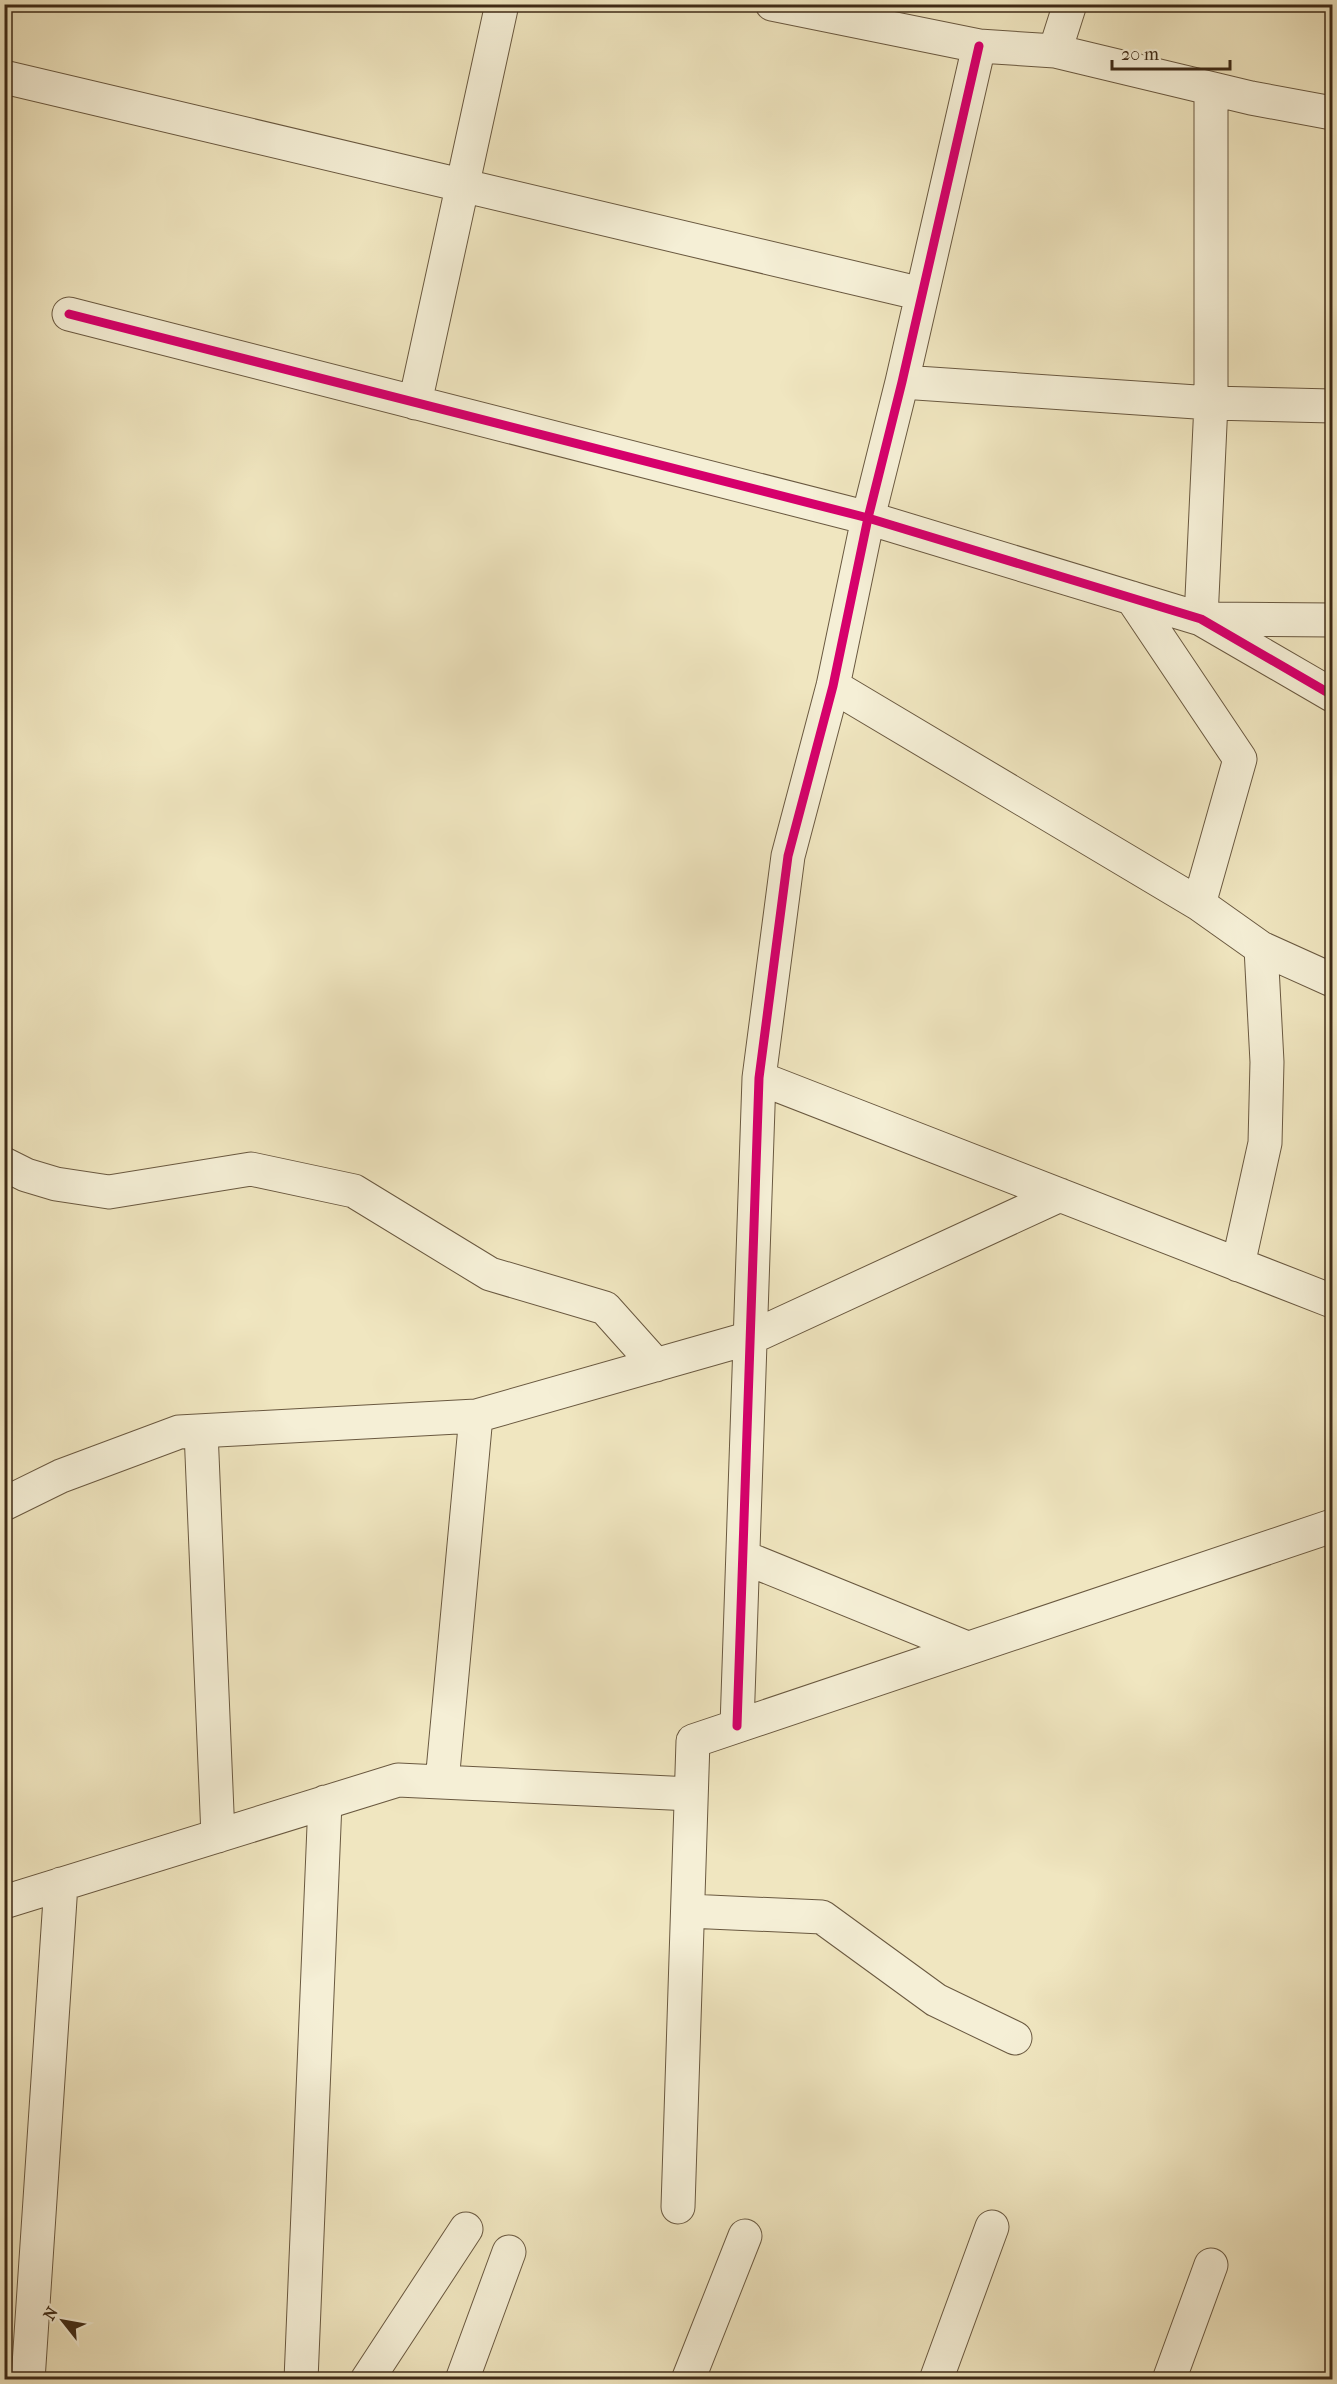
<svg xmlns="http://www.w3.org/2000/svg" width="1337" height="2384" font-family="'IM FELL French Canon',serif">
<rect width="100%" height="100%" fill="#f0e6c0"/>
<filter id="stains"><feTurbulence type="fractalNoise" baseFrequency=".00333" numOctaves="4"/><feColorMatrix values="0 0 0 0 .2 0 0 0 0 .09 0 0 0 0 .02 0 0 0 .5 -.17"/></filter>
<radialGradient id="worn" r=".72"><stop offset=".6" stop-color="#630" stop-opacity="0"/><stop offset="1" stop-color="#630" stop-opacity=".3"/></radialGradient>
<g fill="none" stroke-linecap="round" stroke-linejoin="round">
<!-- street casing -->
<g stroke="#6a5940" stroke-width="35">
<path id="street" d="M 772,4 L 979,46 L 1055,51 L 1251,98 L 1332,113
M 1055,51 L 1070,4
M 4,77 L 922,294
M 69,314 L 868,518 L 1201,619 L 1332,695
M 902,382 L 1211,403 L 1332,406
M 415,403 L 502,4
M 1132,598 L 1240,759 L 1199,904
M 1201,619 L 1211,403 L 1211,89
M 1202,619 L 1332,620
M 833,686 L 1199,904 L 1261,948 L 1332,980
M 759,1078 L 1332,1301
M 4,1164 L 26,1175 L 56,1184 L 109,1192 L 251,1169 L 354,1191 L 490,1274 L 605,1308 L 656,1365
M 1238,1265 L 1265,1143 L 1267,1062 L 1261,948
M 201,1431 L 218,1836
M 4,1504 L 61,1476 L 179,1432 L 476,1416 L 750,1338 L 1060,1195
M 743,1557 L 967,1648
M 737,1726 L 759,1078 L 788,856 L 833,686 L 868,518 L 902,382 L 979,46
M 442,1782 L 476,1416
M 4,1902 L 398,1780 L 691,1794
M 688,1911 L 822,1917 L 936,2000 L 1015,2038
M 678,2207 L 693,1741 L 1332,1526
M 28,2380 L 61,1884
M 301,2380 L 325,1802
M 367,2380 L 466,2229
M 462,2380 L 509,2252
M 688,2380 L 745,2236
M 936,2380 L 992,2227
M 1169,2380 L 1211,2265"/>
</g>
<!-- street -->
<use href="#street" stroke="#f5efd6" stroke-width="33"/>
<!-- cycleway casing -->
<g stroke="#f5efd6" stroke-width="13">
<path id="cycleway" d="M 69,314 L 868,518 L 1201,619 L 1332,695
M 737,1726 L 759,1078 L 788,856 L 833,686 L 868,518 L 902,382 L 979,46"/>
</g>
<!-- cycleway -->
<use href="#cycleway" stroke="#d6006c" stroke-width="9"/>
</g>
<!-- margin -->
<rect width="1337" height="2384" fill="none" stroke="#f0e6c0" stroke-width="24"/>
<rect x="6" y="6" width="1325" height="2372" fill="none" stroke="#3e2a16" stroke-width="3"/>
<rect x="12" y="12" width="1313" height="2360" fill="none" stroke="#3e2a16" stroke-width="1.5"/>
<!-- north arrow -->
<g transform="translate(63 2321) rotate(301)" stroke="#f5efd6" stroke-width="4.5" paint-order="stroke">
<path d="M0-4.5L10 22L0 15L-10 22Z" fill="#3e2a16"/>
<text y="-9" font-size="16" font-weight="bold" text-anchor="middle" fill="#3e2a16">N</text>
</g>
<!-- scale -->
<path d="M1112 60v9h118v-9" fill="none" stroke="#3e2a16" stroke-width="3"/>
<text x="1121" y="60" font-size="18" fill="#3e2a16" stroke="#f5efd6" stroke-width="4.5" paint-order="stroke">20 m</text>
<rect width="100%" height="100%" filter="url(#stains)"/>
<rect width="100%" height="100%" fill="url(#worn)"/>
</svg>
